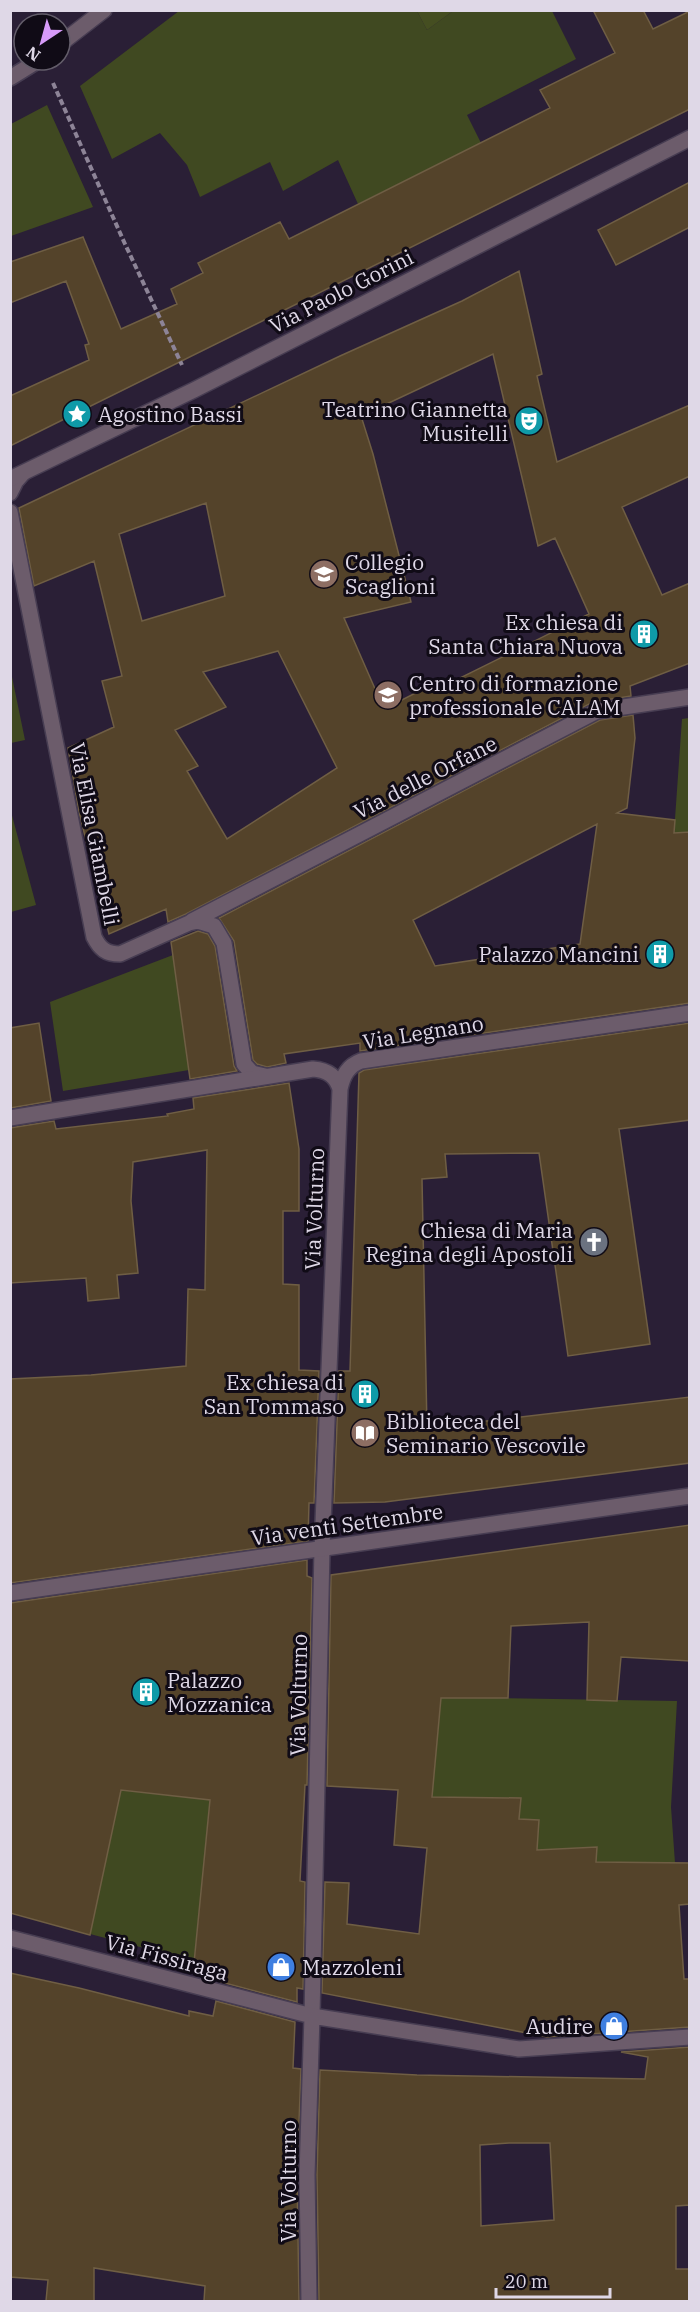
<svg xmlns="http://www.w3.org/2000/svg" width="700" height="2312" font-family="'IBM Plex Serif',serif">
<rect width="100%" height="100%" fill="#2a1f36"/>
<!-- green -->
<path fill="#404921" d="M 179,11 L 417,11 L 427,30 L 453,11 L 552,11 L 576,59 L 467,115 L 481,143 L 358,204 L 338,160 L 283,191 L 270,162 L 200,197 L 187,165 L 160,133 L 112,159 L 80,86 Z
M 47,105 L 93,207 L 11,236 L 11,124 Z
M 11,672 L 25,740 L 11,743 L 10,743 Z
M 689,718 L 689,832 L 674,833 L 682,719 Z
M 10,808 L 36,905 L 11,912 L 10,912 Z
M 173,955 L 189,1070 L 63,1091 L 50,1002 Z
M 441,1697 L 677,1701 L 671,1807 L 675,1863 L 596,1862 L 597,1847 L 593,1847 L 534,1898 L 539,1820 L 519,1819 L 520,1798 L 432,1797 Z
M 121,1790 L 210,1800 L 194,1961 L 90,1934 Z"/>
<!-- forest -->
<path fill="#454e21" d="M 417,11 L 453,11 L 427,30 Z"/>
<!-- building -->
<path fill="#54432a" stroke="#6f5e44" stroke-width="1.5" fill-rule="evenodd" d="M 593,10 L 643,10 L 653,29 L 690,11 L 690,109 L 10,446 L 10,396 L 89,360 L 85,345 L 89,344 L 66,281 L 10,303 L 10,262 L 83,237 L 121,329 L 177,304 L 171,289 L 203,273 L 198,263 L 280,222 L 289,239 L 550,108 L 540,90 L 615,53 Z
M 690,182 L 690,227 L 616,265 L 598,230 Z
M 519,271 L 542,374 L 537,376 L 557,462 L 690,405 L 690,476 L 622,507 L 662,595 L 690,583 L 690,663 L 630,686 L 631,696 L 593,702 L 186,914 L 168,922 L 166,909 L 109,934 L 79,812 L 68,748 L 114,727 L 102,681 L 122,676 L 94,561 L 34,586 L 19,508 L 340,356 L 462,301 ZM 493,354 L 538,546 L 555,538 L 589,614 L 442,687 L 439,681 L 398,702 L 388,684 L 376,691 L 344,618 L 411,602 L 373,454 L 361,416 ZM 206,503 L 225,596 L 142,621 L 119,534 ZM 278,651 L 337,768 L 227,839 L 187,771 L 198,766 L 175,730 L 226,707 L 203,672 Z
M 633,715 L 635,738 L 627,808 L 617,813 L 675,820 L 674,833 L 690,832 L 690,1003 L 360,1051 L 360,1043 L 284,1054 L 286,1063 L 267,1067 L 257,1064 L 253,1060 L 234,941 L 219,918 L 600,720 ZM 597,824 L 580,944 L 435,966 L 413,920 Z
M 198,931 L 208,934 L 215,946 L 234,1066 L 237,1071 L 190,1079 L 171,942 Z
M 39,1023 L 51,1101 L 10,1108 L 10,1028 Z
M 690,1023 L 690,1120 L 619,1129 L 650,1344 L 568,1356 L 539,1153 L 445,1154 L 447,1177 L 422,1179 L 427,1428 L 690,1397 L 690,1463 L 385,1502 L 334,1503 L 339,1371 L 350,1371 L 359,1073 L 364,1070 Z
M 289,1083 L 299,1149 L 299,1211 L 283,1211 L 283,1284 L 299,1285 L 299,1370 L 319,1371 L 314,1503 L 309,1503 L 308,1541 L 10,1583 L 10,1379 L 91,1375 L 186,1366 L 188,1289 L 205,1290 L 207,1150 L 133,1162 L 131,1201 L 138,1273 L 117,1275 L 119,1298 L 88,1301 L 86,1278 L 10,1283 L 10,1128 L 54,1121 L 56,1129 L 168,1116 L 167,1114 L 194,1109 L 193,1098 Z
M 690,1525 L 690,1661 L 621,1657 L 617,1701 L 587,1700 L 589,1622 L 511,1626 L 508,1698 L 441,1698 L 432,1797 L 521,1798 L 519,1819 L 539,1820 L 537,1850 L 597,1847 L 596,1862 L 690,1863 L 690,1904 L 679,1905 L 684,1979 L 690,1979 L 690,2027 L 547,2037 L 322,1993 L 325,1882 L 349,1883 L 347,1924 L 419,1934 L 427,1848 L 394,1845 L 398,1790 L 327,1786 L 331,1575 Z
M 307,1560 L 307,1576 L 312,1578 L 307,1785 L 305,1785 L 300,1881 L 305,1882 L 303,1989 L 297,1988 L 297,2002 L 221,1982 L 224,1970 L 194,1963 L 210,1800 L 121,1790 L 90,1935 L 10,1913 L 10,1603 Z
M 10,1973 L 79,1988 L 189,2016 L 189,2011 L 213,2016 L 216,2001 L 295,2022 L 293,2068 L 301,2069 L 297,2175 L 299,2301 L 204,2301 L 205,2286 L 94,2268 L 94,2301 L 46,2301 L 48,2280 L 10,2277 Z
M 690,2047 L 690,2205 L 676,2206 L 676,2269 L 690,2269 L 690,2301 L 319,2301 L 317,2175 L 320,2070 L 417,2075 L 645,2079 L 648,2057 L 621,2052 ZM 509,2143 L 550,2143 L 554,2220 L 481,2226 L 480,2145 Z"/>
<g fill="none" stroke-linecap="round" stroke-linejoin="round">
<!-- service casing -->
<g stroke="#473d52" stroke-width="18">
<path id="service" d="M 10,493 L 16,481 L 23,473
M 10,512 L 94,937 C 100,949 106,954 120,954 L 189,923 L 198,921 L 214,926 L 224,943 L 244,1064 L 252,1073 L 265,1076
M 192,921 L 597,711 L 690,697
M 312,2016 L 322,1549"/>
</g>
<!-- minor casing -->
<g stroke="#473d52" stroke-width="18">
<path id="minor" d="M 10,479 L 194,390 L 690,138
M 10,1118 L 313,1069 C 327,1070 336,1076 340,1089
M 322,1549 L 340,1089 C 343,1075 348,1066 361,1061 L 690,1013
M 10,1593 L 690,1496
M 10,1938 L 312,2016 L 519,2049 L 690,2037
M 309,2302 L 307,2175 L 312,2016"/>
</g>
<!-- tertiary casing -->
<g stroke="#473d52" stroke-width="18">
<path id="tertiary" d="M 60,44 L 104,10
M 10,78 L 39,60"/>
</g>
<!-- path -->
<path stroke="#8d8497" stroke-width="4" stroke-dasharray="6 3" stroke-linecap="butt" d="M 53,83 L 125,244 L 182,365"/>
<!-- service -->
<use href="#service" stroke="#6c5c6b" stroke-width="15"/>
<!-- minor -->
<use href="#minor" stroke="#6c5c6b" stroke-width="15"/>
<!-- tertiary -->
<use href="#tertiary" stroke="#6c5c6b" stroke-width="15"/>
</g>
<!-- icons -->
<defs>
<g id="sight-disc" transform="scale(1.5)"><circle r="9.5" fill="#0f9aa8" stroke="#100b16"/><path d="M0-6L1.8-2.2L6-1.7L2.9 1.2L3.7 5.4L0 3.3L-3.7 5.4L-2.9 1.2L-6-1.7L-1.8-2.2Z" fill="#fff"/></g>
<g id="theatre-disc" transform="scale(1.5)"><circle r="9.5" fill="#0f9aa8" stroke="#100b16"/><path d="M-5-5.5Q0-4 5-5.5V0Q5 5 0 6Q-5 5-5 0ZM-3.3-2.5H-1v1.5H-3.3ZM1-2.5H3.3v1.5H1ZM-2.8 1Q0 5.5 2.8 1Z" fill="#fff"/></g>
<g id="school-disc" transform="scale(1.5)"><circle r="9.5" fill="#8d6e63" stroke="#100b16"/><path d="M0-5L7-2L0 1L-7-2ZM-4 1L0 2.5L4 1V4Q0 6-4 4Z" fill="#fff"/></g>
<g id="building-disc" transform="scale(1.5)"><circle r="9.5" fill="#0f9aa8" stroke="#100b16"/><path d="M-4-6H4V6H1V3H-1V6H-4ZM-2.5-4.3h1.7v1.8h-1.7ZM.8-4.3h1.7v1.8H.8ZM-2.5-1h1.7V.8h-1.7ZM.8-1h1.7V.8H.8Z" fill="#fff"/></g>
<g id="church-disc" transform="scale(1.5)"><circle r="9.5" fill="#6b7280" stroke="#100b16"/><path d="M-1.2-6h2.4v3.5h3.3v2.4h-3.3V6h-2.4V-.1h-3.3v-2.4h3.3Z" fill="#fff"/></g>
<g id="library-disc" transform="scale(1.5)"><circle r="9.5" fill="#8d6e63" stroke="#100b16"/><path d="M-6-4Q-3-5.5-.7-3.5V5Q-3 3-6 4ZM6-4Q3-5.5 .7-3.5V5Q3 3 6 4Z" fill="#fff"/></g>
<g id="shop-disc" transform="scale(1.5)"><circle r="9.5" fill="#3f7fe0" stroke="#100b16"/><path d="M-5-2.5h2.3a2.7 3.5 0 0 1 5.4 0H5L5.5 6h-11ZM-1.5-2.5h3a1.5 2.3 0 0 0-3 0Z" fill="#fff"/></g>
</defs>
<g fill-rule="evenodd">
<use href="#sight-disc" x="77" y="414"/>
<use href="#theatre-disc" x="529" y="421"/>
<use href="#school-disc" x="324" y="574"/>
<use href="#building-disc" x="644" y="634"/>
<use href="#school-disc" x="388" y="695"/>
<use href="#building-disc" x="660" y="954"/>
<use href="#church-disc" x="594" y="1242"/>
<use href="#building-disc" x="365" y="1394"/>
<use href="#library-disc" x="365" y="1433"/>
<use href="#building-disc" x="146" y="1692"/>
<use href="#shop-disc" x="281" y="1967"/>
<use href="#shop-disc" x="614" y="2026"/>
</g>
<g text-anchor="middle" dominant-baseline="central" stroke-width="6" stroke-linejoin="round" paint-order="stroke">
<!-- street labels -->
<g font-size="21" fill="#dfd8e7" stroke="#100b16">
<text transform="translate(341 291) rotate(-27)">Via Paolo Gorini</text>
<text transform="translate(425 777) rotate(-27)">Via delle Orfane</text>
<text transform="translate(95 834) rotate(79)">Via Elisa Giambelli</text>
<text transform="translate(423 1032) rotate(-9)">Via Legnano</text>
<text transform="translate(314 1209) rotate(-88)">Via Volturno</text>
<text transform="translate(347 1524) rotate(-8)">Via venti Settembre</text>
<text transform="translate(298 1695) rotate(-89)">Via Volturno</text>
<text transform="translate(167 1957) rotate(15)">Via Fissiraga</text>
<text transform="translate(288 2181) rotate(-90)">Via Volturno</text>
</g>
<!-- poi labels -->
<g font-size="21" fill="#dfd8e7" stroke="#100b16" text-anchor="end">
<text x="508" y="409">Teatrino Giannetta<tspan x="508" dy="24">Musitelli</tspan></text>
<text x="98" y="414" text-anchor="start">Agostino Bassi</text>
<text x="345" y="562" text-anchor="start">Collegio<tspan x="345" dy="24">Scaglioni</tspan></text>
<text x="623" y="622">Ex chiesa di<tspan x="623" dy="24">Santa Chiara Nuova</tspan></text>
<text x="409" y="683" text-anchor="start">Centro di formazione<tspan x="409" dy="24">professionale CALAM</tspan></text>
<text x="639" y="954">Palazzo Mancini</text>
<text x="573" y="1230">Chiesa di Maria<tspan x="573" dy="24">Regina degli Apostoli</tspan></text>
<text x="344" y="1382">Ex chiesa di<tspan x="344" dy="24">San Tommaso</tspan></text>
<text x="386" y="1421" text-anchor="start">Biblioteca del<tspan x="386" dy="24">Seminario Vescovile</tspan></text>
<text x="167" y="1680" text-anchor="start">Palazzo<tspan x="167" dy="24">Mozzanica</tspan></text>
<text x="302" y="1967" text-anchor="start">Mazzoleni</text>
<text x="593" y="2026">Audire</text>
</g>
</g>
<!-- border -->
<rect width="700" height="2312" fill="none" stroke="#dfd8e7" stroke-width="24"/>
<!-- north arrow -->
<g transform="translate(42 42) rotate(216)"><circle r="28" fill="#100b16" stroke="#635d6a" stroke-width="1.5"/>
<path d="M0-4.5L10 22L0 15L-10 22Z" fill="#d79bf9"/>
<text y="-9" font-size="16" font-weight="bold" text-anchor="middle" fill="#dfd8e7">N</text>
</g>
<!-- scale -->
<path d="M496 2288v9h114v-9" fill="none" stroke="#dfd8e7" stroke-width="3"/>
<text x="505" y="2288" font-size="18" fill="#dfd8e7" stroke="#100b16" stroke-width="4.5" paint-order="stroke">20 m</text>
</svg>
